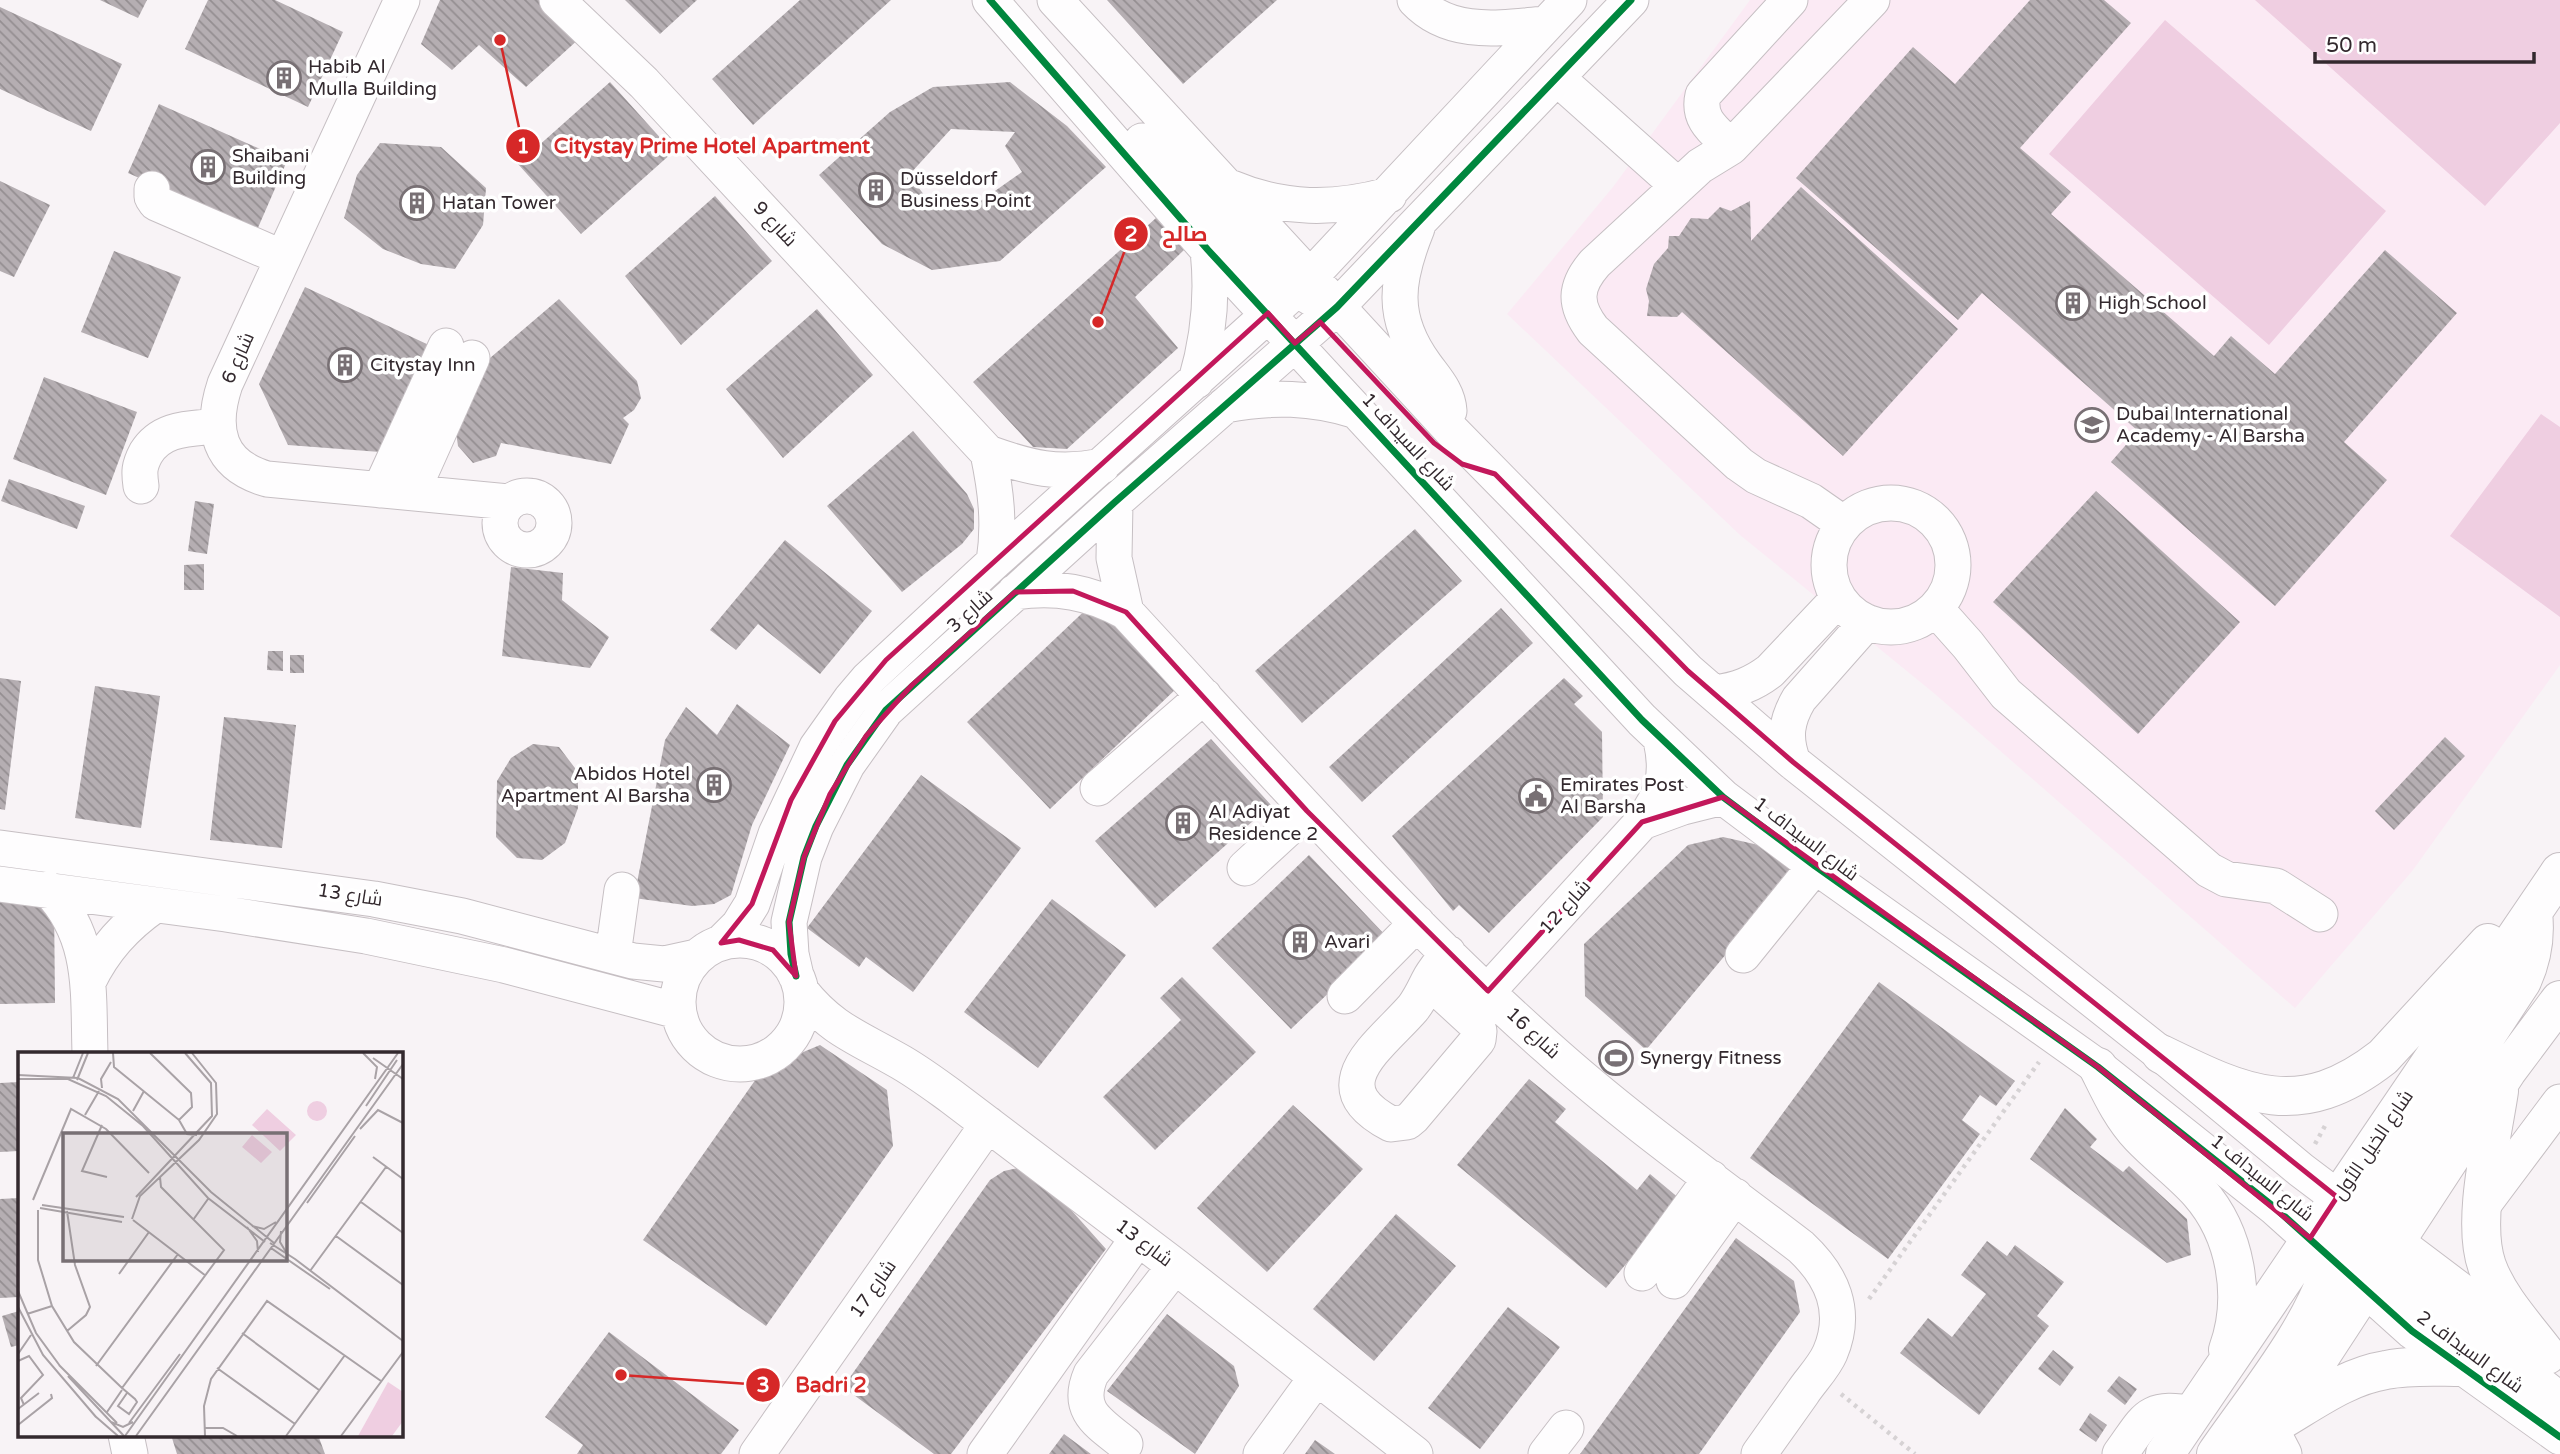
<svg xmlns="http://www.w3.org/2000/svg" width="2560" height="1454" font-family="'Varela Round',Cairo,sans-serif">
<defs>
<pattern id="building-back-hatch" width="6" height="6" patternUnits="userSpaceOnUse" patternTransform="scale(1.75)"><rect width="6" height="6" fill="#b5aeb2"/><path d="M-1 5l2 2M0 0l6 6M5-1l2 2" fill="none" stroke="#948e91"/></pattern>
</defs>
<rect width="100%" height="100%" fill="#f8f3f6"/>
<!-- built -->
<path fill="#fbeaf4" d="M 1750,0 L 2560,0 L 2560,665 L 2413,870 L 2295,1008 L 1935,694 L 1740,535 L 1507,314 L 1613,187 Z"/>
<!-- grass -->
<path fill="#efcee1" d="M 2255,0 L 2560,0 L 2560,123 L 2485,206 Z
M 2165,20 L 2386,211 L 2269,345 L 2049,154 Z
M 2541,414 L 2560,427 L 2560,617 L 2450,536 Z"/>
<!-- building -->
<path fill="url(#building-back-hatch)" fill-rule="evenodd" d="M 100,0 L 147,0 L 138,18 Z
M 208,0 L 275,0 L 343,32 L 308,107 L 185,49 Z
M 440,0 L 542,0 L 581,37 L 526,87 L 479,45 L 452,70 L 421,44 Z
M 625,0 L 697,0 L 660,34 Z
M 800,0 L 891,0 L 753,125 L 712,79 Z
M 1107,0 L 1277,0 L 1183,84 Z
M 2030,0 L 2104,0 L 2131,23 L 2020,148 L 2071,192 L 2051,214 L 2214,356 L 2231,336 L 2275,374 L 2385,250 L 2457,313 L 2344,442 L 2387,480 L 2275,606 L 2111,462 L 2138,431 L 1982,293 L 1958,320 L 1796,178 L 1913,47 L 1955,84 Z
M 0,7 L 122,64 L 91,131 L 0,89 Z
M 610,82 L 673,152 L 581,234 L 518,164 Z
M 1010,82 L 1067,126 L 1106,167 L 1000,261 L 932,270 L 882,244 L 819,175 L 890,112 L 933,87 ZM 951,129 L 1015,132 L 1005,146 L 1022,172 L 975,205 L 934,208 L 909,175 Z
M 159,104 L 287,161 L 257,230 L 128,173 Z
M 380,143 L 441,147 L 486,188 L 483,225 L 455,269 L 421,264 L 383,249 L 344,218 L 357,175 Z
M 0,181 L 50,205 L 14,277 L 0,271 Z
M 1801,187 L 1958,329 L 1843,456 L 1682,312 L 1677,317 L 1647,316 L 1649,301 L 1646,289 L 1654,264 L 1668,248 L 1669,236 L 1679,236 L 1691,218 L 1708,219 L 1720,207 L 1731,211 L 1750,201 L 1751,241 Z
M 715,196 L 772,261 L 681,345 L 625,276 Z
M 1156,218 L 1184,250 L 1135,297 L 1178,348 L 1067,449 L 1033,447 L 973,382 Z
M 114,251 L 181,277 L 148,358 L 81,332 Z
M 305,287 L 431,346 L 380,452 L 288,445 L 259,384 Z
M 559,299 L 637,381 L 641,398 L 634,410 L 623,418 L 629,424 L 611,464 L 501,443 L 496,456 L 473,463 L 458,446 L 456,432 L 490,358 Z
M 817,309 L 873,375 L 783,458 L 726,389 Z
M 44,377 L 137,412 L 106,495 L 13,459 Z
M 913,431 L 967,494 L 974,509 L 974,529 L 962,544 L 902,592 L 827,506 Z
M 9,479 L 85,506 L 77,529 L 1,501 Z
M 2096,491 L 2240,622 L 2138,734 L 1993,602 Z
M 195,501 L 214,504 L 207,554 L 188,551 Z
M 1415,529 L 1462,581 L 1302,723 L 1255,671 Z
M 785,540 L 872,611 L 820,674 L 758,624 L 736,650 L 710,630 Z
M 204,564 L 204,590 L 184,590 L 184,565 Z
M 511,567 L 563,573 L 562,600 L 609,637 L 590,668 L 502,656 Z
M 1095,601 L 1178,687 L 1050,809 L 967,722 Z
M 1501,608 L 1533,643 L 1362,802 L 1329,767 Z
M 268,651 L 283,651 L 283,671 L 267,670 Z
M 290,655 L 304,655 L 304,673 L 290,673 Z
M 0,678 L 21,681 L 5,810 L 0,809 Z
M 1564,678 L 1583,696 L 1574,704 L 1602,732 L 1603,817 L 1489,933 L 1459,905 L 1453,911 L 1392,836 Z
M 95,686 L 160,696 L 141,828 L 75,818 Z
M 737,704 L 790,745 L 752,825 L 731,895 L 714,904 L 692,906 L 634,898 L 665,740 L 686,707 L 717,735 Z
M 224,717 L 296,725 L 282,848 L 210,840 Z
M 2445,737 L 2465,756 L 2394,830 L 2375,811 Z
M 1211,739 L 1271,805 L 1155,908 L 1095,841 Z
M 533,744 L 559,747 L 578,772 L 578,808 L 565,843 L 542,860 L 517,858 L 496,837 L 497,781 L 511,758 Z
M 921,775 L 1021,848 L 913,992 L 866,957 L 859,967 L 807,928 Z
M 1723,837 L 1772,848 L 1797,869 L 1646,1050 L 1585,996 L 1584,944 L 1688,845 Z
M 1309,855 L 1387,937 L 1291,1029 L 1212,948 Z
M 1052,899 L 1126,955 L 1038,1068 L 964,1012 Z
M 54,900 L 55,1003 L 0,1004 L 0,901 Z
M 1182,977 L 1256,1052 L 1155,1150 L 1103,1097 L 1181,1020 L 1160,998 Z
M 1879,982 L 2015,1081 L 1996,1106 L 1980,1095 L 1962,1120 L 1980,1134 L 1888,1259 L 1750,1158 Z
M 820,1045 L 887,1090 L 893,1146 L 766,1326 L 643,1240 L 763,1069 Z
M 1529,1079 L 1566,1109 L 1555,1122 L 1637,1190 L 1650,1174 L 1680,1199 L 1606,1288 L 1457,1165 Z
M 19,1082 L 19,1151 L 0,1152 L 0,1083 Z
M 1293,1105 L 1363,1169 L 1267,1272 L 1197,1208 Z
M 2065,1108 L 2097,1139 L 2090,1147 L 2123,1172 L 2129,1166 L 2187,1219 L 2191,1255 L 2167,1263 L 2030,1159 Z
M 1018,1168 L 1039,1174 L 1106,1249 L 951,1454 L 934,1454 L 843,1387 L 990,1180 L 1004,1171 Z
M 19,1198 L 19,1297 L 0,1298 L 0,1199 Z
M 1396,1214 L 1456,1266 L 1374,1361 L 1313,1309 Z
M 1736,1238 L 1794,1281 L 1800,1312 L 1699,1454 L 1580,1454 Z
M 1987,1241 L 2007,1256 L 2015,1245 L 2064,1282 L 2037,1316 L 2049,1326 L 1979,1415 L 1900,1353 L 1928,1318 L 1952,1337 L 1986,1294 L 1961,1275 Z
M 1508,1307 L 1560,1347 L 1480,1449 L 1428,1408 Z
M 19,1311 L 19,1345 L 11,1347 L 2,1316 Z
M 1167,1314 L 1234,1366 L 1239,1386 L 1195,1454 L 1107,1391 Z
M 609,1332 L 739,1430 L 721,1454 L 577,1454 L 583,1445 L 545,1417 Z
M 2053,1350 L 2074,1367 L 2060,1386 L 2038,1369 Z
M 2119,1376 L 2137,1389 L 2125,1405 L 2107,1391 Z
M 2090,1413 L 2107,1425 L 2096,1442 L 2079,1430 Z
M 1064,1434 L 1091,1454 L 1049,1454 Z
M 181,1435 L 318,1435 L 325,1454 L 177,1454 L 172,1438 Z
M 1315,1440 L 1335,1454 L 1305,1454 Z"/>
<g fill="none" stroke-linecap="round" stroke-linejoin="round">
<!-- minor casing -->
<g stroke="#c6bfc3" stroke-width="37">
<path id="minor" d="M 402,0 L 225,384 C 210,429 218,465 267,479 L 509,502
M 557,0 L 644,83 L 988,453 C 1030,468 1058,475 1102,466
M 990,0 L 1208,250 L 1642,720 L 1723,797 L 1815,866 L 2098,1067 L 2274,1207 L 2412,1331 L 2560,1437
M 1055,0 L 1450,429 L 1688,671 L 1793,762 L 2161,1054 L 2301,1170 L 2529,1342
M 1415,0 C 1450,37 1500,28 1546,24
M 1557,78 L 1677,185
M 1142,141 L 1278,278 L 1313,299
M 1731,147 C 1715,131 1697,120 1703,95 L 1790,0
M 1232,188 C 1284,210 1334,210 1389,195
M 152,189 L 152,197 L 156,203 L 283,258
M 1417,228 C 1396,280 1390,317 1425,365 C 1435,379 1448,392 1449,411
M 1196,381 C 1209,337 1213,295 1208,250
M 1225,405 C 1271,396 1312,397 1357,411
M 988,453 C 996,491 1000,524 994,562
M 141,486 C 139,472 139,466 146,453 C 162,427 190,429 217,426
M 380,490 L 446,346
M 412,492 L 472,358
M500 523a27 27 0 1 1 54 0a27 27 0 1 1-54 0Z
M 1115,502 L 1114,558 L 1126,612
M1829 565a62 62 0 1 1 124 0a62 62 0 1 1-124 0Z
M 1844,524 L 1811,501 L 1756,476 L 1739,464 L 1593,330 C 1574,305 1574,287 1595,263 L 1700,166 L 1731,147 L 1872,0
M 1015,592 C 1056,586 1090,592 1126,612 C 1263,760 1396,913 1547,1047 C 1627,1119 1716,1182 1801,1247 C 1832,1276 1848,1311 1830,1353 C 1824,1367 1811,1380 1803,1392 C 1788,1413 1774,1433 1759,1454
M 1936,609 L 1968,645 L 2006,694 L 2209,870 L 2226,879 L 2276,886 L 2320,914
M 1715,693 C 1737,690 1753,684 1770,671 L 1838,599
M 1793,762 C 1784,738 1786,721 1799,699 L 1867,622
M 1098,788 L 1204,696
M 1642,822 L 1683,807 L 1723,797
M 0,848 L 374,899 L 462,916 L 633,961 L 664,964 L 696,957
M 1245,868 L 1307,811
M 0,884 L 226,914 L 366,936 L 504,965 L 678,1011
M 48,889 C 94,937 88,991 90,1053
M678 1002a62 62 0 1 1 124 0a62 62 0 1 1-124 0Z
M 721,943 L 739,925 L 752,904 L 776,834 L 817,747 L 851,699 L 868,679 L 994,562 L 1310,277 L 1569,0
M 613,955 L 622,890
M 1743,955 L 1815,866
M 796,976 L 791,954 L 789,922 L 804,857 L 816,826 L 847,765 L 886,710 L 1115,502 L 1337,307 L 1631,0
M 1429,981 L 1476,1024 L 1479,1031 L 1478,1040 L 1413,1117 L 1407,1122 L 1391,1124 C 1318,1086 1380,1046 1413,1008 C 1420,999 1424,990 1429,980 C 1434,970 1442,962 1448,953
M 88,982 C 104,949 125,926 155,905
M 801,991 C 831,1029 857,1037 897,1060 C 917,1071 934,1084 952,1097 L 1175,1266 L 1415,1454
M 1488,991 L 1642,822 C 1663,793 1669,775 1661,740
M 1345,996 L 1417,923
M 2483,1205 L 2560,1102
M 1642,1273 L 1711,1178
M 1674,1281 L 1735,1196
M 2271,1429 L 2284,1454
M 126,1435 L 130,1454
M 1125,1444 C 1099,1423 1075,1411 1091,1374 L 1175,1266
M 757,1454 L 988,1124
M 985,1454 L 1138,1238
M 1261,1454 L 1316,1378
M 1546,1454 L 1566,1428
M 2120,1454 C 2146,1419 2146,1405 2193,1414"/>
</g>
<!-- major casing -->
<g stroke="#c6bfc3" stroke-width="40">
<path id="major" d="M 2161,1054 C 2245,1095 2300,1122 2383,1057 L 2488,943
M 2098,1067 C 2110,1091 2121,1116 2140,1136 C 2159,1156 2181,1172 2199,1192 C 2236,1234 2247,1297 2228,1350
M 2499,1091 C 2492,1139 2471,1222 2487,1266 C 2499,1299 2526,1327 2547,1355
M 2361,1245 L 2393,1273 L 2560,1402
M 2364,1288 L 2358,1242 L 2366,1219 L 2522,981 C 2532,959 2536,938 2533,913
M 2283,1419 C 2315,1400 2348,1376 2386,1370 C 2410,1365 2437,1367 2462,1367
M 2165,1454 L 2560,872
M 2216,1454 C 2256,1396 2314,1327 2333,1259 C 2337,1243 2336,1226 2337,1210
M 2252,1454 L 2322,1354 L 2507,1071 L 2560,1000"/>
</g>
<!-- path -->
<path stroke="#d6d2d4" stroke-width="4.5" stroke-dasharray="3.5 5" stroke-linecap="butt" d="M 2315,1144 L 2326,1124
M 1869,1299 L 2039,1062
M 1841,1394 L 1915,1454"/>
<!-- minor -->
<use href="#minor" stroke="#fefdfe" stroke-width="35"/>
<!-- major -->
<use href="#major" stroke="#fefdfe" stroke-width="38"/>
<!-- cycleway casing -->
<g stroke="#fff" stroke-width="11">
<path id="cycleway" d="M 990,0 L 1208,250 L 1642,720 L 1723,797 L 1815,866 L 2098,1067 L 2274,1207 L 2412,1331 L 2560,1437
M 796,976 L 791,954 L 789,922 L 804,857 L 816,826 L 847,765 L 886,710 L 1115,502 L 1337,307 L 1631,0"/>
</g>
<!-- cycleway -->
<use href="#cycleway" stroke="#00873e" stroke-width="7"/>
</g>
<!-- marked area -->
<path fill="none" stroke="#c2185b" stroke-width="5" stroke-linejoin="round" d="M 1268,313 L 1295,343 L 1320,322 L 1434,443 L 1462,464 L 1495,474 L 1688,671 L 1793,762 L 2337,1197 L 2310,1238 L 2098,1067 L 1723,797 L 1642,822 L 1488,991 L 1307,811 L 1126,612 L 1073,591 L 1015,592 L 912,685 L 866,736 L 830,794 L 804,857 L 789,922 L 796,976 L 773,950 L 739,940 L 721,943 L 752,904 L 791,800 L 835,721 L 886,660 Z"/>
<!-- icons -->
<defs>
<g id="building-ring" transform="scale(1.75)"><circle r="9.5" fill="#fff" stroke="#787074" stroke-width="1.5"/><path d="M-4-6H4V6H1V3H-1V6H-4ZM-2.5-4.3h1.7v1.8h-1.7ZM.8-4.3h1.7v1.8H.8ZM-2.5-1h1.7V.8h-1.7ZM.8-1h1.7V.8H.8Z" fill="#787074"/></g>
<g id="school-ring" transform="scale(1.75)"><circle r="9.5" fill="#fff" stroke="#787074" stroke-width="1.5"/><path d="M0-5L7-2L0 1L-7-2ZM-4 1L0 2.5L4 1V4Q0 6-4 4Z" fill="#787074"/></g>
<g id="civic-ring" transform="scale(1.75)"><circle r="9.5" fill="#fff" stroke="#787074" stroke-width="1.5"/><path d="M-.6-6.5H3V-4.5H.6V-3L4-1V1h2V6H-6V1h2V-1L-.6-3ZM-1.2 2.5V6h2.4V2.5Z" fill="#787074"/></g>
<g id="stadium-ring" transform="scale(1.75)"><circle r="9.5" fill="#fff" stroke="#787074" stroke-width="1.5"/><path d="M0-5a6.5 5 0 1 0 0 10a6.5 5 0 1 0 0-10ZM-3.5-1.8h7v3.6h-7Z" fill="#787074"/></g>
</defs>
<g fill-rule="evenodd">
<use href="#building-ring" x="284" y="78"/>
<use href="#building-ring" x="208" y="167"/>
<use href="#building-ring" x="876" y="190"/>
<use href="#building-ring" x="417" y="203"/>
<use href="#building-ring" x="2073" y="303"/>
<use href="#building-ring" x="345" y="365"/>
<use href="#school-ring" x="2092" y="425"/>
<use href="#building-ring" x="714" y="785"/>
<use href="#civic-ring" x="1536" y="796"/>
<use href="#building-ring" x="1183" y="823"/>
<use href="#building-ring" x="1300" y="942"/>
<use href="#stadium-ring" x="1616" y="1058"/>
</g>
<g text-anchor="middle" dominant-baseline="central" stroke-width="7" stroke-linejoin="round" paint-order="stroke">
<!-- poi labels -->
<g font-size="19" fill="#33292e" stroke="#fff" text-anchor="start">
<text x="308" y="67">Habib Al<tspan x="308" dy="22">Mulla Building</tspan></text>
<text x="232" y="156">Shaibani<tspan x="232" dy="22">Building</tspan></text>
<text x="900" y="179">Düsseldorf<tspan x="900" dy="22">Business Point</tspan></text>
<text x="442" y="203">Hatan Tower</text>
<text x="2098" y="303">High School</text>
<text x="370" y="365">Citystay Inn</text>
<text x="2116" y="414">Dubai International<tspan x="2116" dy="22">Academy - Al Barsha</tspan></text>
<text x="690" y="774" text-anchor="end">Abidos Hotel<tspan x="690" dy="22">Apartment Al Barsha</tspan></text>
<text x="1560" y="785">Emirates Post<tspan x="1560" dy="22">Al Barsha</tspan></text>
<text x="1208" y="812">Al Adiyat<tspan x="1208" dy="22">Residence 2</tspan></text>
<text x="1324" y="942">Avari</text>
<text x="1640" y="1058">Synergy Fitness</text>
</g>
<!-- street labels -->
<g font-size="19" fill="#33292e" stroke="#fff">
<text transform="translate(775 224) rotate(47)">شارع 9</text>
<text transform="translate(238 358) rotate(-66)">شارع 6</text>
<text transform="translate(1408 442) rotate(47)">شارع السيداف 1</text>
<text transform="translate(970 611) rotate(-42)">شارع 3</text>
<text transform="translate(1806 839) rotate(37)">شارع السيداف 1</text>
<text transform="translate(350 895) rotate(9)">شارع 13</text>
<text transform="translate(1565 907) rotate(-48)">شارع 12</text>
<text transform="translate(1533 1033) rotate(43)">شارع 16</text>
<text transform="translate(2373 1145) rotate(-56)">شارع الخيل الأول</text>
<text transform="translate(2262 1178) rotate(39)">شارع السيداف 1</text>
<text transform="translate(1144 1243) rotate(37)">شارع 13</text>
<text transform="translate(873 1289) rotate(-55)">شارع 17</text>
<text transform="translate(2470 1352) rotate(36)">شارع السيداف 2</text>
</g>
</g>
<!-- overview -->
<g transform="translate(18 1052)">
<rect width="385" height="385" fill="#f8f3f6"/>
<path d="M289 59a10 10 0 1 1 20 0a10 10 0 1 1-20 0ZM 249,57 L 278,83 L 262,99 L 234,73 ZM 234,83 L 254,100 L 243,111 L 224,95 Z" fill="#efcee1"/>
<path d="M 370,330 L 385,340 L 385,369 L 374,384 L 340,384 Z" fill="#efcee1"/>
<path fill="none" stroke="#a9a2a6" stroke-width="2" d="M 95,1 L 96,15 L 161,68 L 174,55 L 173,41 L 132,1M 345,1 L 359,15 L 357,27M 355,6 L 385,27M 0,23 L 60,26 L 100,47 L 193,140 L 256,191M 55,26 L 65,1M 0,27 L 50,27 L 88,44 L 125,74 L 190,146 L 247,190M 59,28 L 70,1M 84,36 L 83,27 L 93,10M 348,54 L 379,8M 115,59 L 126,39M 67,63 L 81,39M 161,68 L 169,82 L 179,83M 84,73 L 64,119 L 89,125M 342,77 L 360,58 L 385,71M 355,105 L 385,127M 118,145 L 194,64 L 193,31 L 167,1M 15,148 L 53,57 L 88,77 L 131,121M 343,150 L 385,181M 289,151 L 337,84M 24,153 L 106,165M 22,156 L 104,170M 20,158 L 20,208 L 34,254 L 56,290 L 104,336 L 206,198 L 143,135 L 142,125M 49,159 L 57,213 L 72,255 L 68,263 L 49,279M 114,167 L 122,144 L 181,88 L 199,62 L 198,31 L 174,1M 115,168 L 188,224M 175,168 L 190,147M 234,174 L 246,177 L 258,170M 229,175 L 239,189 L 240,200M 263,179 L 262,190 L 268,200M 318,184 L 385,233M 252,191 L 277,207M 253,196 L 312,237M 277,207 L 385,289M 292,219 L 368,115M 101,222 L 131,180M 0,239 L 18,281 L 42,314M 0,255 L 25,303 L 78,365M 9,262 L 34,254M 224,281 L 301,338M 0,302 L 13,283M 0,309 L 11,304 L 25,323 L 3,346 L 6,353M 41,313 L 99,371M 78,314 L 160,202M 199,316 L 277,372M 50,324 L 106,384M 104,336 L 117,347 L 119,350 L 111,362 L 100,354 L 109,341M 0,357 L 21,341M 89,360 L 104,338M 77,364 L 100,384M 93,370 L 105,375 L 115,370M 111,371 L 162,302M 0,373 L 34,346 L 33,342M 187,376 L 205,376 L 219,384M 107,384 L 380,1M 118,384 L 385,12M 187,384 L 186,354 L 193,327 L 249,249 L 363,329M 268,384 L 327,303M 323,384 L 385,300"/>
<path fill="#787074" fill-opacity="0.15" stroke="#787074" stroke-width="3.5" d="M 45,81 L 269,81 L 269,209 L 45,209 Z"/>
<rect width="385" height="385" fill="none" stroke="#33292e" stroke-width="3.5"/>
</g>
<!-- callouts -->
<path fill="none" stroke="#d62828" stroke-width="2.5" d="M500 40L523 146M1098 322L1131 234M621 1375L763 1385"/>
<g fill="#d62828" stroke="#fff" stroke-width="2.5">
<circle cx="500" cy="40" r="7"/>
<circle cx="1098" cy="322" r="7"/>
<circle cx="621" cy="1375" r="7"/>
<circle cx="523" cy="146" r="18"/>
<circle cx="1131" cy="234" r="18"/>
<circle cx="763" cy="1385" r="18"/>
</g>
<g font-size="21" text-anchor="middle" font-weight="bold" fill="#fff">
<text x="523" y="153">1</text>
<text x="1131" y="241">2</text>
<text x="763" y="1392">3</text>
</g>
<g font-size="21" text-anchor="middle" font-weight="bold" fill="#d62828" stroke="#fff" stroke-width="7" stroke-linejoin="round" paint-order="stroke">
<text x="712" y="153">Citystay Prime Hotel Apartment</text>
<text x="1185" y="241">صالح</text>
<text x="831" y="1392">Badri 2</text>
</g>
<!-- scale -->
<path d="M2315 52v10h219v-10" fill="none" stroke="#33292e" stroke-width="3.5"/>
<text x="2326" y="52" font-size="21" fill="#33292e" stroke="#ffffff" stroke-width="5" paint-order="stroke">50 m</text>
</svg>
